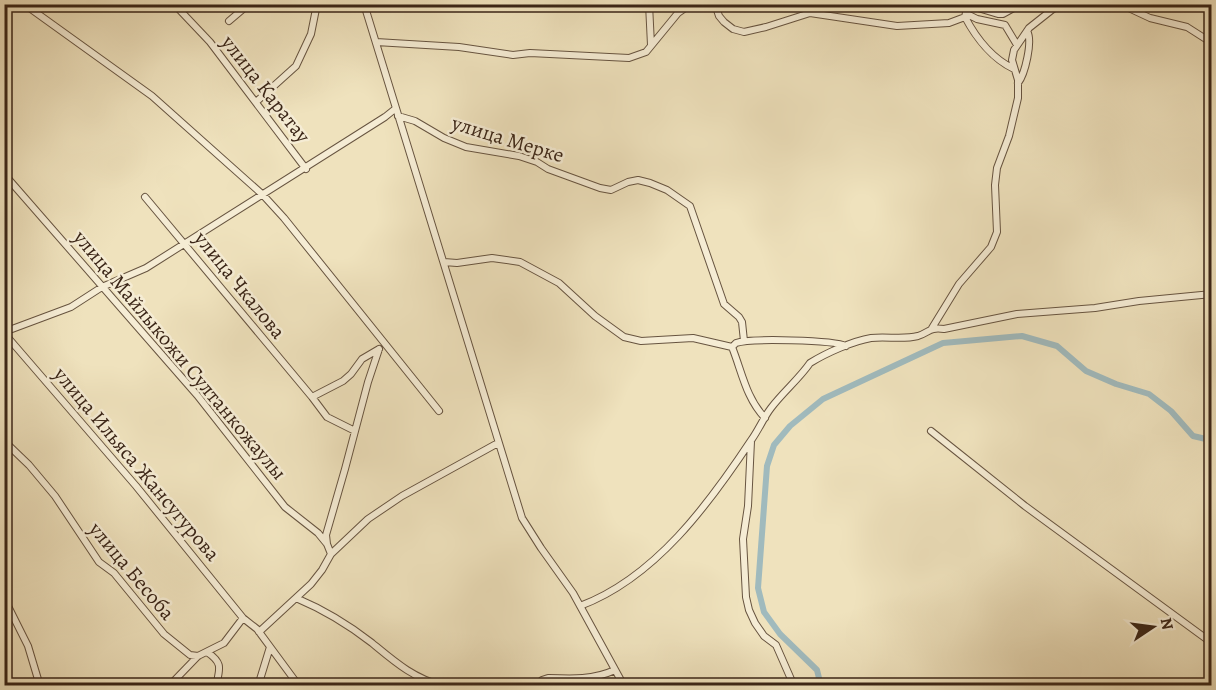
<svg xmlns="http://www.w3.org/2000/svg" width="1216" height="690" font-family="Alegreya,serif">
<rect width="100%" height="100%" fill="#efe2bd"/>
<filter id="stains"><feTurbulence type="fractalNoise" baseFrequency=".00333" numOctaves="4"/><feColorMatrix values="0 0 0 0 .2 0 0 0 0 .09 0 0 0 0 .02 0 0 0 .5 -.17"/></filter>
<radialGradient id="worn" r=".72"><stop offset=".6" stop-color="#630" stop-opacity="0"/><stop offset="1" stop-color="#630" stop-opacity=".3"/></radialGradient>
<g fill="none" stroke-linecap="round" stroke-linejoin="round">
<!-- canal -->
<path stroke="#a0babd" stroke-width="6" d="M 821,686 L 817,670 L 780,634 L 764,612 L 758,588 L 767,466 L 774,445 L 790,426 L 823,399 L 943,343 L 1022,336 L 1057,346 L 1086,371 L 1116,384 L 1149,394 L 1171,411 L 1193,436 L 1206,439 L 1212,438"/>
<!-- minor casing -->
<g stroke="#675440" stroke-width="8">
<path id="minor" d="M 24,4 L 152,96 L 263,195 L 284,218 L 439,411
M 174,4 L 210,42 L 306,169
M 293,4 L 304,8 L 317,4
M 364,4 L 522,518 L 541,548 L 573,593 L 624,686
M 649,4 L 651,45
M 715,4 L 719,16 L 724,22 L 733,29 L 744,32 L 766,27 L 810,13 L 897,26 L 949,23 L 965,17 L 968,4
M 1120,4 L 1150,18 L 1187,27 L 1212,43
M 968,5 L 998,14 L 1003,14 L 1021,4
M 967,14 L 977,19 L 1005,25 L 1017,45
M 965,17 C 976,38 993,59 1014,69
M 229,21 L 249,4
M 376,42 L 459,47 L 513,55 L 530,53 L 629,58 L 646,52 L 678,13 L 691,4
M 1018,83 C 1025,74 1033,41 1027,31
M 256,102 L 296,66 L 311,34 L 317,4
M 398,116 L 415,121 L 444,138 L 466,147 L 519,156 L 537,162 L 548,169 L 600,188 L 611,190 L 628,182 L 638,180 L 650,183 L 667,190 L 690,206 L 724,304 L 739,317 L 742,322 L 744,341
M 4,174 L 197,395 L 285,507 L 318,533 L 327,544 L 331,554
M 145,197 L 312,397 L 343,381 L 351,374 L 362,359 L 379,349
M 444,262 L 457,263 L 492,258 L 520,262 L 559,283 L 595,316 L 624,337 L 641,341 L 693,338 L 732,347
M 932,328 L 959,284 L 991,247 L 997,232 L 995,185 L 997,168 L 1009,136 L 1018,98 L 1018,80 L 1012,60 L 1014,50 L 1029,28 L 1053,9 L 1064,4
M 4,332 L 71,307 L 102,287 L 146,268 L 385,117 L 395,109
M 4,333 L 136,486 L 243,618 L 257,629 L 299,686
M 732,347 L 736,343 C 750,338 834,340 846,346
M 732,347 C 742,372 746,398 765,418
M 312,397 L 327,417 L 355,431
M 931,431 L 1025,506 L 1212,643
M 4,441 L 29,465 L 55,496 L 99,562 L 114,573 L 164,634 L 190,655 L 198,656
M 751,441 L 748,506 L 743,539 L 746,597 L 749,610 L 755,623 L 764,636 L 776,645 L 794,686
M 327,544 L 326,535 L 345,469 L 368,382 L 379,349
M 4,598 L 28,646 L 40,686
M 296,598 C 322,609 349,625 372,643 C 395,662 413,678 443,686
M 580,606 C 655,578 709,504 752,439 C 759,429 764,417 771,408 C 783,392 799,379 810,363 C 826,353 853,341 871,338 C 887,336 902,340 918,336 C 930,332 929,327 944,329 L 1017,314 L 1095,308 L 1139,301 L 1212,294
M 259,632 L 311,584 L 322,570 L 331,554 L 368,519 L 402,496 L 498,443
M 207,652 C 223,663 220,668 216,686
M 169,686 L 198,656 L 224,643 L 243,618
M 258,686 L 270,647
M 461,686 L 470,684 L 475,686
M 535,686 L 542,680 L 548,678 C 572,679 593,680 615,670"/>
</g>
<!-- minor -->
<use href="#minor" stroke="#f5ecd4" stroke-width="6"/>
</g>
<g text-anchor="middle" dominant-baseline="central" stroke-width="5" stroke-linejoin="round" paint-order="stroke">
<!-- street labels -->
<g font-size="21" fill="#3a2517" stroke="#f5ecd4">
<text transform="translate(266 89) rotate(52)">улица Каратау</text>
<text transform="translate(508 139) rotate(17)">улица Мерке</text>
<text transform="translate(240 285) rotate(51)">улица Чкалова</text>
<text transform="translate(180 355) rotate(50)">улица Майлыкожи Султанкожаулы</text>
<text transform="translate(137 464) rotate(50)">улица Ильяса Жансугурова</text>
<text transform="translate(132 571) rotate(50)">улица Бесоба</text>
</g>
</g>
<!-- margin -->
<rect width="1216" height="690" fill="none" stroke="#efe2bd" stroke-width="24"/>
<rect x="6" y="6" width="1204" height="678" fill="none" stroke="#3a2517" stroke-width="3"/>
<rect x="12" y="12" width="1192" height="666" fill="none" stroke="#3a2517" stroke-width="1.5"/>
<!-- north arrow -->
<g transform="translate(1153 627) rotate(77)" stroke="#f5ecd4" stroke-width="4.5" paint-order="stroke">
<path d="M0-4.5L10 22L0 15L-10 22Z" fill="#3a2517"/>
<text y="-9" font-size="16" font-weight="bold" text-anchor="middle" fill="#3a2517">N</text>
</g>
<rect width="100%" height="100%" filter="url(#stains)"/>
<rect width="100%" height="100%" fill="url(#worn)"/>
</svg>
